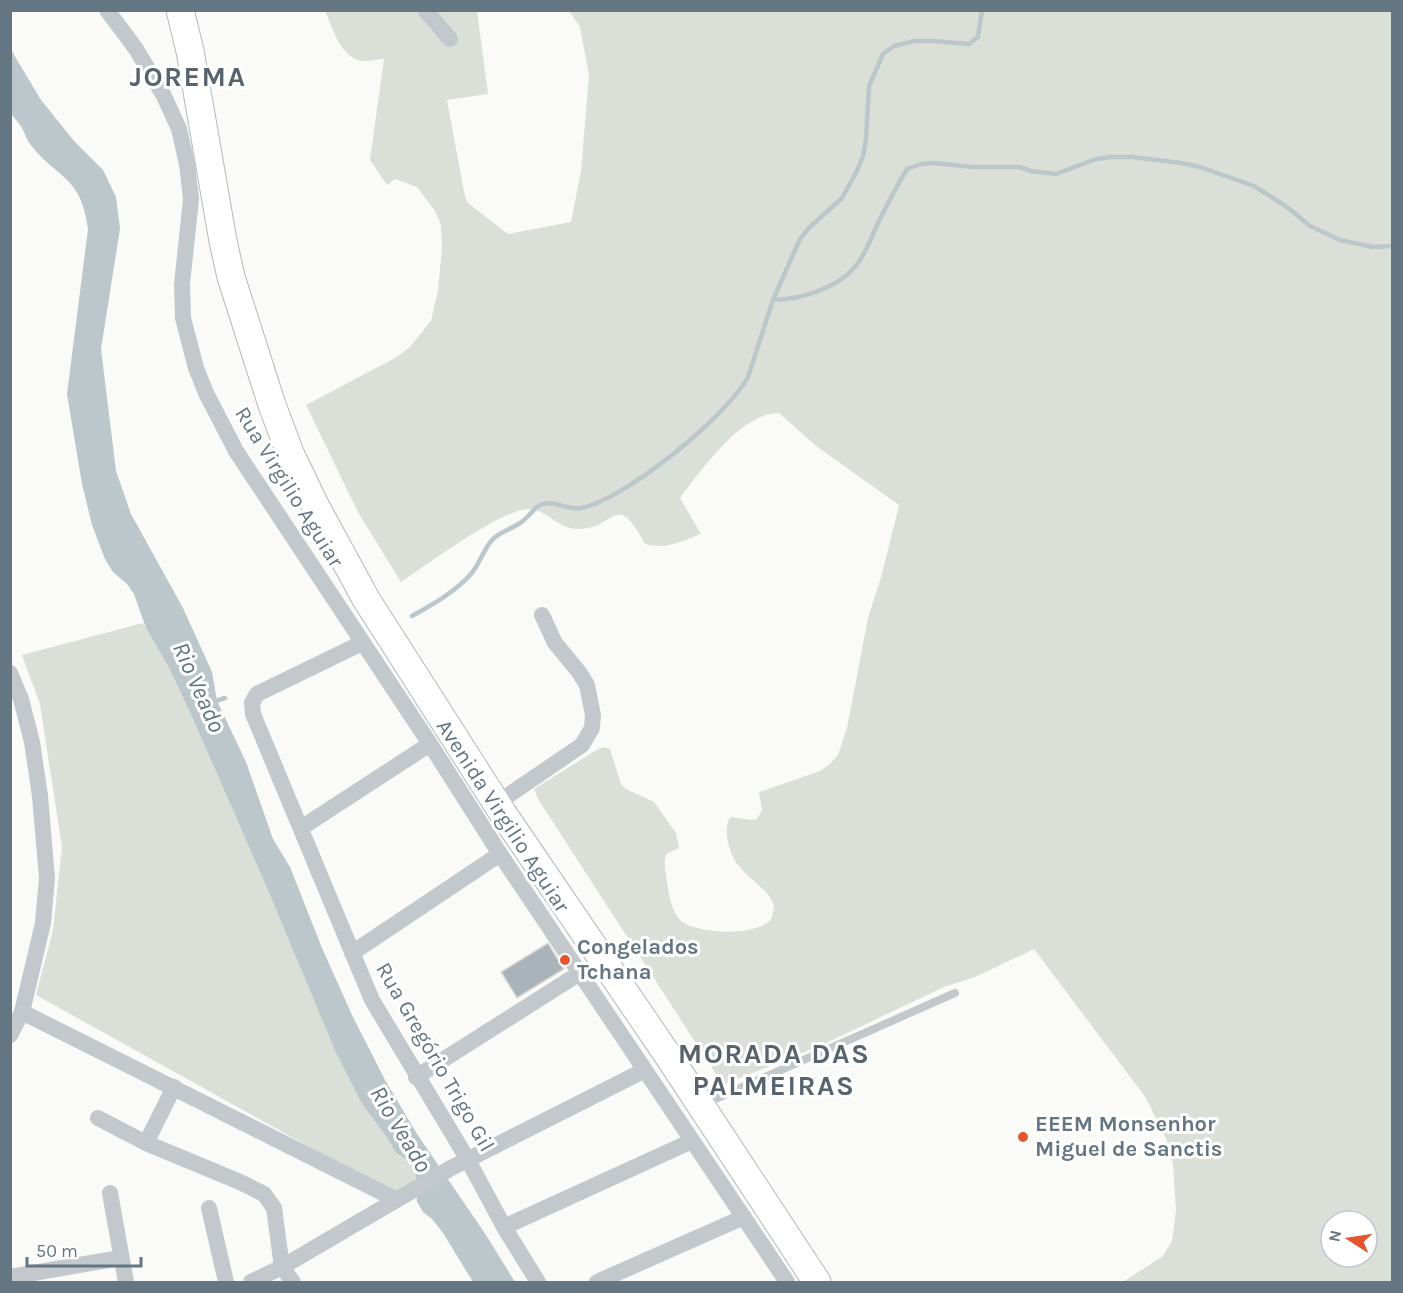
<svg xmlns="http://www.w3.org/2000/svg" width="1403" height="1293" font-family="Karla,sans-serif">
<rect width="100%" height="100%" fill="#fafaf8"/>
<!-- green -->
<path fill="#dadfd7" fill-rule="evenodd" d="M 325,11 L 477,11 L 488,94 L 447,100 L 465,197 L 468,203 L 508,234 L 571,222 L 581,171 L 589,75 L 580,27 L 569,11 L 1392,11 L 1392,1282 L 1123,1282 L 1163,1256 L 1172,1241 L 1176,1210 L 1173,1164 L 1166,1139 L 1146,1098 L 1034,949 L 975,977 L 944,987 L 824,1044 L 723,1085 L 538,799 L 534,789 L 598,749 L 605,747 L 610,749 L 621,784 L 626,789 L 654,802 L 676,833 L 679,848 L 666,854 C 663,863 666,872 667,882 C 669,895 671,911 681,921 C 697,934 758,937 771,919 C 773,915 773,910 774,905 C 768,889 750,880 739,866 C 730,857 721,827 731,817 L 751,820 L 757,819 L 762,810 L 759,792 L 820,771 L 830,764 L 838,755 L 847,728 L 868,618 L 882,574 L 899,505 L 816,446 L 779,413 C 741,413 701,470 680,498 L 701,534 C 682,541 666,550 645,544 C 615,488 616,530 577,529 C 558,528 549,512 531,509 C 505,506 426,566 401,582 L 358,512 L 306,405 L 395,358 L 410,347 L 431,321 L 438,290 L 442,248 L 441,224 L 435,211 L 417,187 L 395,179 L 387,185 L 370,160 L 384,59 C 378,59 371,61 365,61 C 341,61 333,28 325,11 ZM 1331,1221 L 1367,1221 L 1367,1257 L 1331,1257 Z
M 143,623 L 169,668 L 189,710 L 267,888 L 336,1053 L 362,1104 L 388,1139 L 395,1152 L 407,1160 L 415,1169 L 415,1180 L 406,1197 L 322,1154 L 36,995 L 53,930 L 62,847 L 40,704 L 22,655 Z"/>
<!-- water -->
<path fill="#bbc7cb" d="M 10,48 L 41,100 L 74,141 L 103,170 L 116,197 L 120,229 L 101,349 L 116,471 L 131,514 L 183,608 L 212,672 L 217,701 L 246,762 L 273,839 L 290,867 L 322,948 L 352,1015 L 385,1080 L 417,1134 L 486,1235 L 515,1282 L 473,1282 L 443,1233 L 432,1219 L 423,1212 L 417,1202 L 415,1169 L 407,1160 L 395,1152 L 388,1139 L 362,1104 L 336,1053 L 267,888 L 189,710 L 169,668 L 146,628 L 134,594 L 127,584 L 113,572 L 105,559 L 92,525 L 82,484 L 67,394 L 88,229 C 81,175 57,179 30,144 C 26,139 25,133 22,128 C 19,122 14,119 11,113 C 8,104 11,61 10,48 Z"/>
<g fill="none" stroke-linecap="round" stroke-linejoin="round">
<!-- stream -->
<path stroke="#bbc7cb" stroke-width="4.5" d="M 773,300 C 801,299 834,290 854,268 C 865,256 871,238 878,223 C 887,204 897,186 907,169 L 921,164 L 934,163 L 973,167 L 1019,167 L 1031,171 L 1056,174 L 1096,159 L 1111,157 L 1132,157 L 1181,163 L 1200,167 L 1254,186 L 1287,207 L 1310,226 L 1340,240 L 1373,247 L 1392,246
M 412,616 C 432,605 455,592 471,574 C 480,563 483,550 493,539 C 501,531 515,528 524,520 C 529,516 532,511 537,507 C 552,497 566,511 581,508 C 626,499 726,417 748,377 L 773,300 L 800,239 L 809,228 L 842,198 L 857,171 L 863,156 L 866,140 L 869,86 L 883,54 L 894,46 L 914,41 L 933,41 L 969,44 L 978,37 L 982,10
M 213,702 L 225,698"/>
</g>
<!-- building -->
<path fill="#aab3b9" stroke="#dcdcda" stroke-width="1.5" d="M 548,943 L 564,969 L 517,998 L 501,972 Z"/>
<g fill="none" stroke-linecap="round" stroke-linejoin="round">
<!-- trunk casing -->
<g stroke="#b4b9bd" stroke-width="29">
<path id="trunk" d="M 180,10 L 190,51 L 223,241 L 231,277 L 272,405 L 290,453 L 316,507 L 366,599 L 504,815 L 669,1057 L 817,1282"/>
</g>
<!-- service -->
<path stroke="#c3c8cc" stroke-width="8" d="M 704,1104 L 955,993"/>
<!-- minor -->
<path stroke="#c3c8cc" stroke-width="16" d="M 107,10 L 136,49 L 164,96 L 179,129 L 187,164 L 191,199 L 182,284 L 183,318 L 196,368 L 206,393 L 236,451 L 430,744 L 500,854 L 787,1282
M 425,10 L 450,39
M 362,643 L 257,694 L 252,703 L 253,714 L 372,1000 L 468,1160 L 504,1227 L 538,1282
M 10,673 L 21,699 L 32,742 L 40,796 L 47,878 L 43,923 L 22,1012 L 10,1035
M 497,803 L 582,745 L 592,728 L 593,715 L 587,685 L 579,672 L 555,643 L 542,615
M 301,828 L 430,744
M 352,953 L 500,854
M 22,1012 L 397,1200
M 416,1077 L 580,973
M 98,1118 L 146,1143 L 240,1182 L 264,1194 L 274,1208 L 282,1267 L 293,1282
M 146,1143 L 174,1087
M 110,1193 L 126,1282
M 209,1208 L 226,1282
M 504,1227 L 692,1141
M 10,1277 L 120,1258
M 251,1282 L 282,1267 L 451,1168 L 645,1070
M 597,1282 L 744,1217"/>
<!-- trunk -->
<use href="#trunk" stroke="#fff" stroke-width="27"/>
</g>
<!-- markers -->
<g fill="#e4572e" stroke="#fff" stroke-width="2">
<circle cx="565" cy="960" r="6"/>
<circle cx="1023" cy="1137" r="6"/>
</g>
<g text-anchor="middle" dominant-baseline="central" stroke-width="6" stroke-linejoin="round" paint-order="stroke">
<!-- street labels -->
<g font-size="22" fill="#657683" stroke="#fff">
<text transform="translate(289 487) rotate(58)">Rua Virgilio Aguiar</text>
<text transform="translate(503 816) rotate(57)">Avenida Virgilio Aguiar</text>
<text transform="translate(435 1057) rotate(60)">Rua Gregório Trigo Gil</text>
</g>
<!-- poi labels -->
<g font-size="22" font-weight="bold" fill="#657683" stroke="#fff" text-anchor="start">
<text x="577" y="947">Congelados<tspan x="577" dy="25">Tchana</tspan></text>
<text x="1035" y="1124">EEEM Monsenhor<tspan x="1035" dy="25">Miguel de Sanctis</tspan></text>
</g>
<!-- water labels -->
<g font-size="24" font-style="italic" fill="#60757c" stroke="#fff">
<text transform="translate(199 687) rotate(66)">Rio Veado</text>
<text transform="translate(401 1129) rotate(59)">Rio Veado</text>
</g>
<!-- district labels -->
<g font-size="28" font-weight="bold" letter-spacing="1.5" fill="#57646e" stroke="#fff">
<text x="188" y="76">JOREMA</text>
<text x="774" y="1053">MORADA DAS<tspan x="774" dy="32">PALMEIRAS</tspan></text>
</g>
</g>
<!-- border -->
<rect width="1403" height="1293" fill="none" stroke="#657683" stroke-width="24"/>
<!-- north arrow -->
<g transform="translate(1349 1239) rotate(282)"><circle r="28" fill="#ffffff" stroke="#c1c8cd" stroke-width="1.5"/>
<path d="M0-4.5L10 22L0 15L-10 22Z" fill="#e4572e"/>
<text y="-9" font-size="16" font-weight="bold" text-anchor="middle" fill="#657683">N</text>
</g>
<!-- scale -->
<path d="M27 1257v9h114v-9" fill="none" stroke="#657683" stroke-width="3"/>
<text x="36" y="1257" font-size="18" fill="#657683" stroke="#ffffff" stroke-width="4.5" paint-order="stroke">50 m</text>
</svg>
